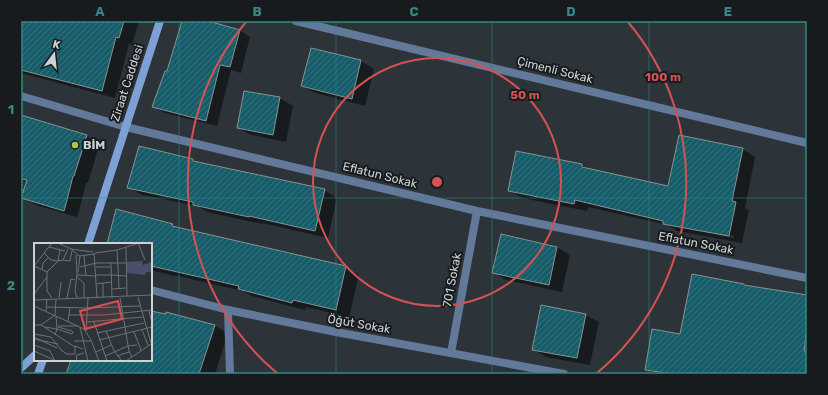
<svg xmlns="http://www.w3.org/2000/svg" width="828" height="395" font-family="Rubik,sans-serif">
<defs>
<pattern id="building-hatch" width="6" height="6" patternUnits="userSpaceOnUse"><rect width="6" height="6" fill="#165d69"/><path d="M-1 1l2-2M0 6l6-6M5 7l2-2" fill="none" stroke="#37737e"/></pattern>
</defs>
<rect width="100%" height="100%" fill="#2c3439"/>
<!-- shadow -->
<path fill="#0007" fill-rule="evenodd" d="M 21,21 L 139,21 L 132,45 L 129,44 L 115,98 L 21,73 Z
M 183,21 L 205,21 L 239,30 L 250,37 L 241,73 L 231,70 L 217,126 L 165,113 L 154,107 L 168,73 Z
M 311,49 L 361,61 L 374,69 L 365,106 L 315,93 L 302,86 Z
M 280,98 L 293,106 L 286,142 L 251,135 L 238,128 Z
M 21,115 L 86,136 L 100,143 L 88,183 L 86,183 L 81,204 L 77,217 L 36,205 L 23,198 L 27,182 L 21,180 Z
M 140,148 L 193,160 L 198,163 L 324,190 L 337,198 L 328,238 L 262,223 L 262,224 L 207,212 L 198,206 L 142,195 L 129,187 Z
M 742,149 L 755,157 L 745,208 L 749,210 L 742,243 L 677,231 L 668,225 L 588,207 L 587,211 L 522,198 L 509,190 L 582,165 L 589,169 L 669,188 ZM 669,224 L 734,236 L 734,238 L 671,226 Z
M 172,225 L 178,228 L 346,267 L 359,275 L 349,317 L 306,307 L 305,310 L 252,296 L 242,291 L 174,275 L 174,276 L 151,270 L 151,244 L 108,244 Z
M 502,235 L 557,247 L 570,255 L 562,292 L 506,280 L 493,272 Z
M 746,286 L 807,296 L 807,374 L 655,374 L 646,369 L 681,335 Z
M 151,314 L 215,326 L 228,333 L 215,374 L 144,374 L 146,360 L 151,360 Z
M 585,315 L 599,322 L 590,365 L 546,357 L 533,349 Z"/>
<!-- building -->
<path fill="url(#building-hatch)" stroke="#869294" d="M 21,21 L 124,21 L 119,38 L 116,37 L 102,91 L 21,70 Z
M 182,21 L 208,21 L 240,30 L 230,67 L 220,65 L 206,121 L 152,107 L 165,71 L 167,71 Z
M 311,48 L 361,60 L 352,99 L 301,86 Z
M 244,91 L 280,97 L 273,135 L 237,128 Z
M 21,115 L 87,135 L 74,176 L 73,176 L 68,196 L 64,211 L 21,198 L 27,180 L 21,179 Z
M 679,135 L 743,148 L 732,201 L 736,202 L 729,236 L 663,224 L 663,221 L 575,200 L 574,204 L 508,191 L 516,151 L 582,164 L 582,167 L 668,186 Z
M 139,146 L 193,159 L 193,161 L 325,189 L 315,231 L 249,216 L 249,217 L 193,205 L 193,202 L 127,188 Z
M 116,209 L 173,224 L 172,226 L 346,266 L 336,310 L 293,300 L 292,303 L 238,289 L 239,286 L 151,266 L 151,244 L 107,244 Z
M 501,234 L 557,247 L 549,285 L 492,273 Z
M 692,274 L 744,284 L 744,285 L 807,295 L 807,329 L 804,351 L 807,351 L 807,374 L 673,374 L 645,370 L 652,329 L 680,334 Z
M 541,305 L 586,314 L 577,358 L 532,350 Z
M 151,311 L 166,314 L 166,312 L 215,325 L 199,374 L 66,374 L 71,360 L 151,360 Z"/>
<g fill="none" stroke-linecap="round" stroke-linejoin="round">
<!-- street -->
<path stroke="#63799a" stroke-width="8" d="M 296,21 L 807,143
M 21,96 L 126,127 L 477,211 L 807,278
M 151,290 L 228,310 L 336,332 L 564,374
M 228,310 L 230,374
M 451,353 L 477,211"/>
<!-- secondary -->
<path stroke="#7ea0d5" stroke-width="8" d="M 88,244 L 160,21
M 21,368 L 35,355
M 38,374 L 43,360"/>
</g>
<!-- grid -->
<path fill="none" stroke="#358883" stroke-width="1" stroke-opacity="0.55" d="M 179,21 L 179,374M 336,21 L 336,374M 492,21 L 492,374M 649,21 L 649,374M 21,198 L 807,198"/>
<!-- distance rings -->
<g fill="none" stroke="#d45253" stroke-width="2">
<circle cx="437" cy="182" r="124"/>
<path d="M277 373A249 249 0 0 1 246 22M628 22A249 249 0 0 1 597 373"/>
</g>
<!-- markers -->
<circle fill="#b4c24a" stroke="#171b1d" stroke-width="1.5" cx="75" cy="145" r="4"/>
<g text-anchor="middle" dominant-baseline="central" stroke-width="4" stroke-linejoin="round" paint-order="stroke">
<!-- street labels -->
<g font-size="12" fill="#cdd2d5" stroke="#171b1d">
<text transform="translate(555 70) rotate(14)">Çimenli Sokak</text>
<text transform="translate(127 83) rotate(-72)">Ziraat Caddesi</text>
<text transform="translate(380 175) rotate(14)">Eflatun Sokak</text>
<text transform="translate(696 243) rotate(11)">Eflatun Sokak</text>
<text transform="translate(452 280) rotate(-79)">701 Sokak</text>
<text transform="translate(359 324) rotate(10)">Öğüt Sokak</text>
</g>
<!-- poi labels -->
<g font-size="12" font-weight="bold" fill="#cdd2d5" stroke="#171b1d" text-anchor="start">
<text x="83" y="145">BİM</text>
</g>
</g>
<!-- overview -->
<g transform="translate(34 243)">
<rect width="118" height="118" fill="#2c3439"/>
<path d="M 108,18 L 109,22 L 118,19 L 118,29 L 112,29 L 111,32 L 93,30 L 93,19 Z" fill="#4d4e69"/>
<path fill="none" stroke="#6c7377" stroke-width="1" d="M 24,0 L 37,6 L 59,9M 104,0 L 111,17M 15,4 L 31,8M 92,5 L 93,53M 37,6 L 45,13 L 61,11M 83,7 L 85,45M 10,10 L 17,17 L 24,18 L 29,17 L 34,6M 60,10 L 63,55M 61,10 L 83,7 L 105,0M 42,12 L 43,32M 50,13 L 52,33M 29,17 L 36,18 L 38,8M 62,20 L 92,20M 77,20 L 78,55M 0,23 L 18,0M 0,23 L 13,29M 46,24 L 62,20M 62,24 L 77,24M 8,27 L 9,20 L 14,15M 13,29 L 24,18 L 26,7M 13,29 L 13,48 L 18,55M 44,29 L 46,13M 43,32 L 41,48 L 43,55M 43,32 L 62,33M 62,32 L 78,32M 78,32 L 92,33M 43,34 L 50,40 L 50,55M 69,40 L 69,54M 62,41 L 78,39M 78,46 L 92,45M 0,51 L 13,34M 104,54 L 117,100M 25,55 L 27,39M 33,55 L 37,36 L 41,37M 86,55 L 95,108 L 98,114M 1,57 L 118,52M 0,63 L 50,86 L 57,97 L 65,118M 13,64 L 53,65 L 106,63M 12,68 L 13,56M 115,68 L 118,80M 21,72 L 22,56M 35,72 L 70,72 L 118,67M 22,73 L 23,86 L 38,91 L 39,88M 34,78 L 36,65M 53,79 L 109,74M 60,79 L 73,118M 0,82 L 7,82 L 41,104M 7,82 L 21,72M 24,83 L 44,83M 11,84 L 23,86 L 21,92M 24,84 L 38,88M 46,84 L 54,118M 108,87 L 114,102M 52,88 L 54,55M 72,88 L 80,108 L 88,118M 100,89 L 107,107M 63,90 L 110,80M 0,91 L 17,94 L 28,108 L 33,111 L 41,111 L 41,103 L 49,106M 0,94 L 23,105M 0,96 L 24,101M 65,97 L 118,84M 40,98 L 57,98M 0,102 L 16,108 L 21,118M 0,108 L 20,117M 62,109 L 77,102M 71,113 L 94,103 L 103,102M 83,113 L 95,109M 42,118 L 43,112 L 50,110M 92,118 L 117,101"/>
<path fill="#d45253" fill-opacity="0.15" stroke="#d45253" stroke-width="2" d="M 84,58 L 88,76 L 51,86 L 46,68 Z"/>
<rect width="118" height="118" fill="none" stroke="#cdd2d5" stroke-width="2"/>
</g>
<circle cx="437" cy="182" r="6" fill="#d45253" stroke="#171b1d" stroke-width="2"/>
<g font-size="12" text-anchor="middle" font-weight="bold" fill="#d45253" stroke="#171b1d" stroke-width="4" stroke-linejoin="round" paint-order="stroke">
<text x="663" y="81">100 m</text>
<text x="525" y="99">50 m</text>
</g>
<!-- border -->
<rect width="828" height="395" fill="none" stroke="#171b1d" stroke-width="44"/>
<!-- north arrow -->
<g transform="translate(54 54) rotate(15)" stroke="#171b1d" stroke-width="3" paint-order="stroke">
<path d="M0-3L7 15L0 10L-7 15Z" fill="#cdd2d5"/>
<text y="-6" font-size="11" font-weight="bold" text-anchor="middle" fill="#cdd2d5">K</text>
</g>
<rect x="22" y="22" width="784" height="351" fill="none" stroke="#358883" stroke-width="1.5"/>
<g font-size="13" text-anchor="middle" font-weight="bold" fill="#358883">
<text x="100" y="16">A</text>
<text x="257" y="16">B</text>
<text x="414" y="16">C</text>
<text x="571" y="16">D</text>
<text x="728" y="16">E</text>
<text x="11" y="114">1</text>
<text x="11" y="290">2</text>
</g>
</svg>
